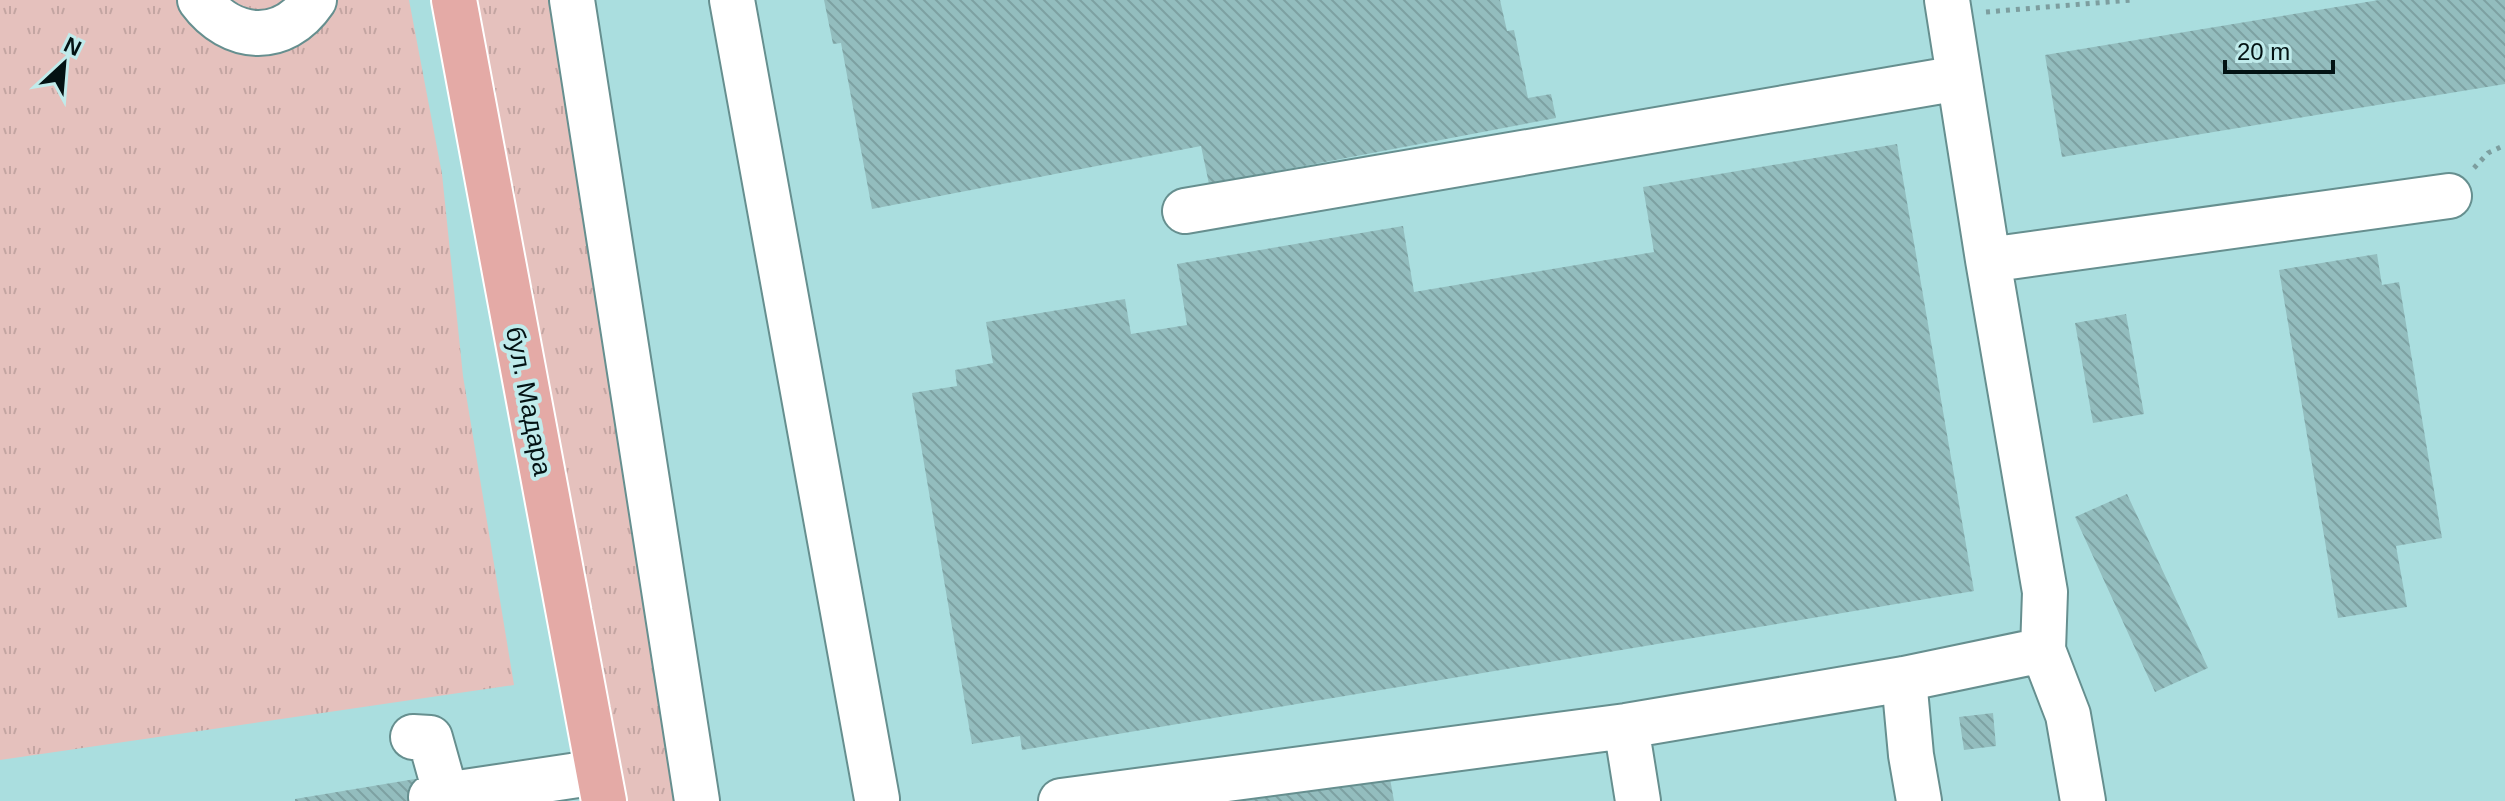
<svg xmlns="http://www.w3.org/2000/svg" width="2505" height="801" font-family="Helvetica,sans-serif">
<defs>
<pattern id="grass-tufts" width="24" height="20" patternUnits="userSpaceOnUse" patternTransform="scale(2)"><rect width="24" height="20" fill="#e5c1bd"/><path d="M3 7l-1-3M5 7V3M7 7l1-3M15 17l-1-3M17 17v-4M19 17l1-3" fill="none" stroke="#c3a5a2"/></pattern>
<pattern id="building-back-hatch" width="6" height="6" patternUnits="userSpaceOnUse" patternTransform="scale(2)"><rect width="6" height="6" fill="#93bdbe"/><path d="M-1 5l2 2M0 0l6 6M5-1l2 2" fill="none" stroke="#7da1a2"/></pattern>
</defs>
<rect width="100%" height="100%" fill="#c0ebeb"/>
<!-- built -->
<path fill="#aadedf" d="M 0,0 L 2505,0 L 2505,801 L 0,801 Z"/>
<!-- grass -->
<path fill="url(#grass-tufts)" d="M 0,0 L 409,0 L 442,174 L 463,376 L 514,685 L 0,760 Z
M 454,0 L 572,0 L 697,801 L 604,801 Z"/>
<!-- building -->
<path fill="url(#building-back-hatch)" d="M 824,0 L 1500,0 L 1507,31 L 1514,30 L 1528,98 L 1551,94 L 1556,118 L 1209,184 L 1201,146 L 872,209 L 841,43 L 833,44 Z
M 2379,0 L 2505,0 L 2505,84 L 2062,157 L 2045,55 Z
M 1897,144 L 1974,591 L 1022,750 L 1020,736 L 972,744 L 912,393 L 957,386 L 955,370 L 993,363 L 986,322 L 1125,299 L 1131,334 L 1187,325 L 1177,264 L 1403,226 L 1414,292 L 1654,252 L 1643,187 Z
M 2377,254 L 2382,285 L 2399,282 L 2442,538 L 2396,546 L 2407,607 L 2338,618 L 2279,270 Z
M 2126,314 L 2144,414 L 2093,423 L 2075,323 Z
M 2127,494 L 2208,668 L 2155,692 L 2075,517 Z
M 1993,713 L 1996,746 L 1964,750 L 1959,717 Z
M 1389,773 L 1394,801 L 1237,801 L 1237,799 Z
M 427,777 L 432,801 L 295,801 L 295,799 Z"/>
<g fill="none" stroke-linecap="round" stroke-linejoin="round">
<!-- minor casing -->
<g stroke="#668f8f" stroke-width="48">
<path id="minor" d="M 200,0 C 231,42 283,46 314,0
M 572,0 L 697,801
M 732,0 L 877,799
M 1947,0 L 1988,260 L 2045,592 L 2043,650 L 2068,715 L 2083,801
M 1185,211 L 1959,78
M 1988,260 L 2449,196
M 1904,679 L 1911,755 L 1919,801
M 1626,726 L 1638,801
M 413,737 L 430,738 L 446,795
M 431,797 L 598,772
M 1061,801 L 1626,726 L 1904,679 L 2043,650"/>
</g>
<!-- major casing -->
<g stroke="#fff" stroke-width="48">
<path id="major" d="M 454,0 L 604,801"/>
</g>
<!-- path -->
<path stroke="#7d9e9f" stroke-width="5" stroke-dasharray="4 6" stroke-linecap="butt" d="M 1986,12 L 2132,0
M 2474,168 L 2488,153 L 2505,145"/>
<!-- minor -->
<use href="#minor" stroke="#fff" stroke-width="44"/>
<!-- major -->
<use href="#major" stroke="#e4aaa6" stroke-width="44"/>
</g>
<g text-anchor="middle" dominant-baseline="central" stroke-width="8" stroke-linejoin="round" paint-order="stroke">
<!-- street labels -->
<g font-size="26" fill="#031213" stroke="#c0ebeb">
<text transform="translate(529 401) rotate(79)">бул. Мадара</text>
</g>
</g>
<!-- north arrow -->
<g transform="translate(64 64) rotate(26)" stroke="#c0ebeb" stroke-width="6" paint-order="stroke">
<path d="M0-6L14 30L0 20L-14 30Z" fill="#031213"/>
<text y="-12" font-size="22" font-weight="bold" text-anchor="middle" fill="#031213">N</text>
</g>
<!-- scale -->
<path d="M2225 60v12h108v-12" fill="none" stroke="#031213" stroke-width="4"/>
<text x="2237" y="60" font-size="24" fill="#031213" stroke="#c0ebeb" stroke-width="6" paint-order="stroke">20 m</text>
</svg>
